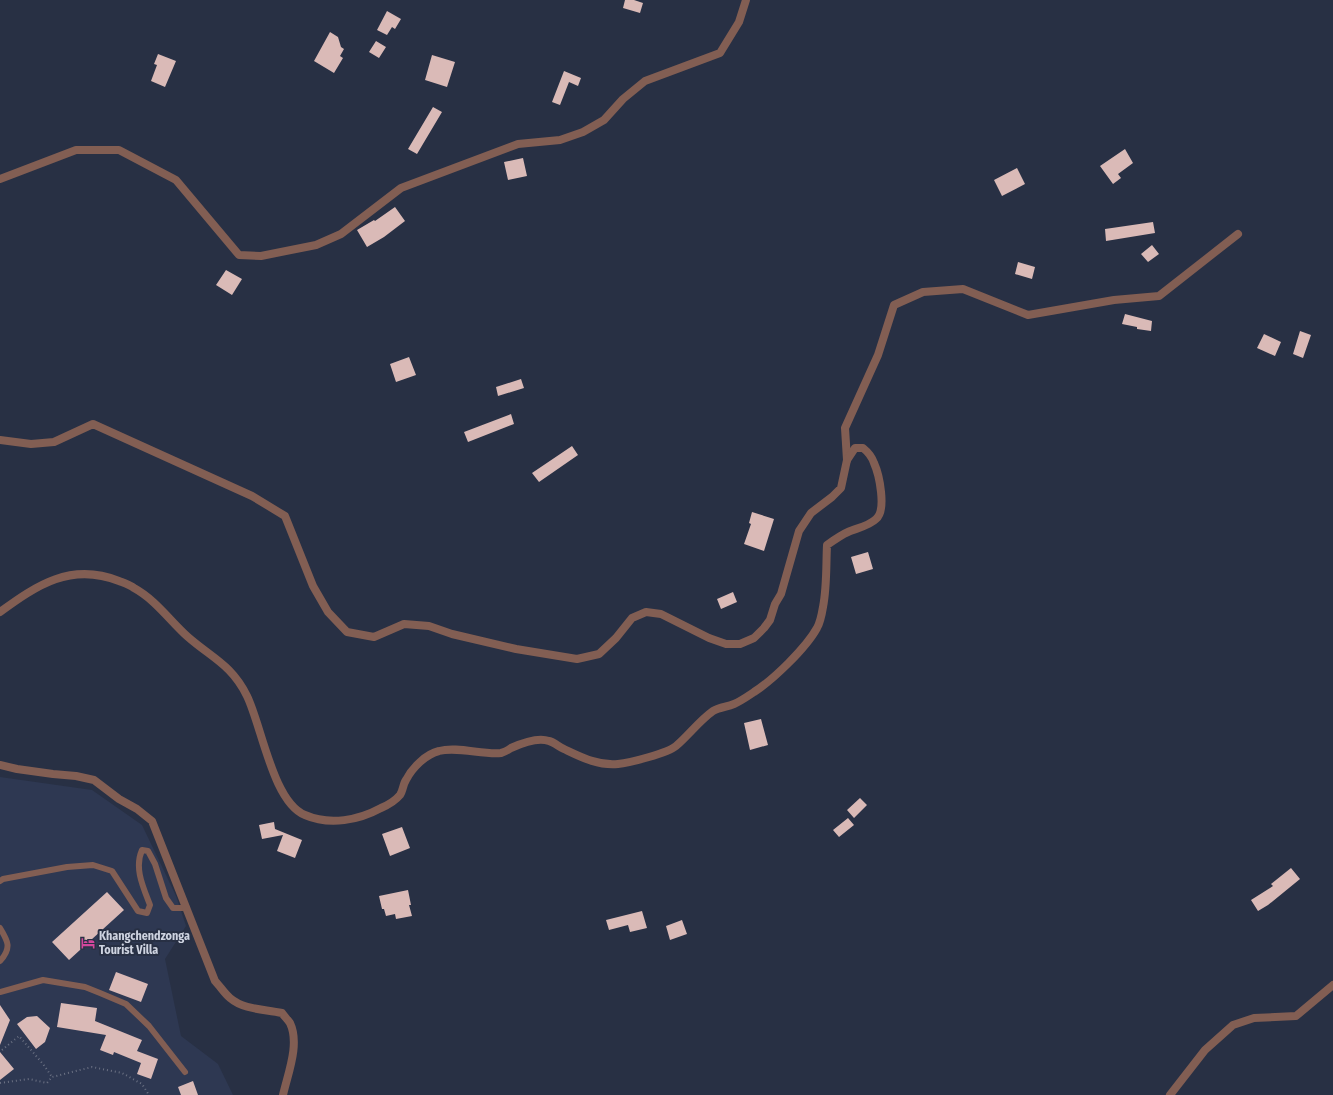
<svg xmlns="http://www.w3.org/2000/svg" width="1333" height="1095" font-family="'Fira Sans Condensed',sans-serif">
<rect width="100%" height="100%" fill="#283044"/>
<!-- built -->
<path fill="#2e3852" d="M 0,777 L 92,790 L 142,825 L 176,896 L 186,926 L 165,959 L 181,1036 L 218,1064 L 233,1095 L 0,1095 Z"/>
<!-- building -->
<path fill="#dabab7" d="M 625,0 L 634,0 L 643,3 L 640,13 L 623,8 Z
M 387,11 L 401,19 L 395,29 L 392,27 L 387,35 L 377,30 Z
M 330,32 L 338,37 L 341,47 L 344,49 L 340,56 L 343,58 L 334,73 L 314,61 Z
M 376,41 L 386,47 L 379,58 L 369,52 Z
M 158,54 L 176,61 L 165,87 L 151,81 L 157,65 L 154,64 Z
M 432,55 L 455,62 L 447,87 L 425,80 Z
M 564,71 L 581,78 L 578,86 L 569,82 L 560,105 L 552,102 Z
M 433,107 L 442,112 L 417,154 L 408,149 Z
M 1125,149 L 1133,163 L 1118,174 L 1121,178 L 1113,184 L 1100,166 Z
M 523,158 L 527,176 L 508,180 L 504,162 Z
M 1017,168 L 1025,184 L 1002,196 L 994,180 Z
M 395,207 L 405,221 L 384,237 L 367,247 L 357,230 L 374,220 L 375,221 Z
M 1153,222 L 1155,233 L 1106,241 L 1105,229 Z
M 1152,245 L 1159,254 L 1148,262 L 1141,254 Z
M 1018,262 L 1035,267 L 1032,279 L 1015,274 Z
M 226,270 L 242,279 L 232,295 L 216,285 Z
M 1125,314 L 1152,321 L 1151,331 L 1137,329 L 1137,327 L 1122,324 Z
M 1300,331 L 1311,335 L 1303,358 L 1293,354 Z
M 1264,334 L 1281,342 L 1275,356 L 1257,348 Z
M 409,357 L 416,375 L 396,382 L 390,364 Z
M 521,379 L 524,388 L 498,396 L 496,387 Z
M 511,414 L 514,424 L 468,442 L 464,432 Z
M 572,446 L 578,455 L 539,482 L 532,473 Z
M 752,512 L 774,519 L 764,551 L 744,544 L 751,524 L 749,523 Z
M 868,552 L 873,569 L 856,574 L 851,557 Z
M 733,592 L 737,602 L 721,609 L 717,599 Z
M 761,719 L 768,745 L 750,750 L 744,723 Z
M 860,798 L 867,805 L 854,818 L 847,810 Z
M 848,818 L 854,825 L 839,837 L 833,830 Z
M 274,822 L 275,829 L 302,840 L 295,858 L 277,851 L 283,835 L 262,839 L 259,825 Z
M 402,827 L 410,848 L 390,856 L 382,834 Z
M 1291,868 L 1300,879 L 1268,905 L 1258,911 L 1251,900 L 1273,886 L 1271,884 Z
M 408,890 L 411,905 L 409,905 L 412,916 L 396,919 L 395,914 L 386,916 L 384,909 L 382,909 L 379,896 Z
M 107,892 L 124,910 L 69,960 L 52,942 Z
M 642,911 L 647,928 L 630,932 L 628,925 L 609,930 L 606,920 Z
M 682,920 L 687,934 L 670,940 L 666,926 Z
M 116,972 L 148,984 L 141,1002 L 109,990 Z
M 61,1003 L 97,1008 L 95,1021 L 142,1040 L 137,1051 L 158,1059 L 151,1079 L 137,1074 L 141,1063 L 114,1052 L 113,1055 L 100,1050 L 106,1035 L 57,1027 Z
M 0,1005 L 10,1020 L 0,1045 Z
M 37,1016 L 50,1028 L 45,1042 L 36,1049 L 17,1024 L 27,1017 Z
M 0,1052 L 14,1069 L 0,1080 Z
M 193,1081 L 198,1095 L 181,1095 L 178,1087 Z"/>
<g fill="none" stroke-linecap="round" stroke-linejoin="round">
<!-- path -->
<path stroke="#6b7183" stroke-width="2" stroke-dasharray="1 3" stroke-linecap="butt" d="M 2,1050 L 19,1036 L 43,1064 L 52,1077
M 0,1083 L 29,1079 L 47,1083 L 52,1077 L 92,1067 L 122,1073 L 142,1084 L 149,1095"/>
<!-- service -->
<path stroke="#825e53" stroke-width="6" d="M 0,881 L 3,879 L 67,867 L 93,865 L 112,871 L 138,911 L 147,913 L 150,905 C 143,887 134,868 142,850 L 148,851 L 155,864 L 166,898 L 173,908 L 187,908
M 0,928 C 8,941 12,948 0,961
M 0,992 L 43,980 L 85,987 L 100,993 L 126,1004 L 149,1026 L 185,1072"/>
<!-- minor -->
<path stroke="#825e53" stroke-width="8" d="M 847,460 L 845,428 L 878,355 L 894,305 L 923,292 L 963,289 L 1028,315 L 1114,300 L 1159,296 L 1238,234"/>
<!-- tertiary -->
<path stroke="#825e53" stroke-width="8" d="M 0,179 L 76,150 L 119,150 L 176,180 L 239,255 L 261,256 L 316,245 L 341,234 L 401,188 L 518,144 L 560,140 L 583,132 L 604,120 L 623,99 L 645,81 L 720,53 L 739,22 L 746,0
M 0,440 L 31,444 L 54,442 L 93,424 L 252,496 L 285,516 L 313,586 L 328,612 L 347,632 L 374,637 L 404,624 L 429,626 L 452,634 L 516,649 L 577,659 L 599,654 L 616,638 L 632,618 L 646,612 L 661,614 L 709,638 L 726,644 L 740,644 L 754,638 L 764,628 L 770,620 L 775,604 L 781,594 L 799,531 L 811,513 L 832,497 L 841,488 L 847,460 L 855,448 L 863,448 C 868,452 872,457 874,463 C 879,474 887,510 876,519 C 869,526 857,528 848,532 C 841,535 834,540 827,545 C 826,565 827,587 823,607 C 822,613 820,623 817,628 C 806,648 773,680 754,692 C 748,696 741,701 734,704 C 727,707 720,707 713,711 C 699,721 689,735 676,746 C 668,753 629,763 618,764 C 598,766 581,757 564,749 C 559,747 554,742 549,741 C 538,737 522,743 511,748 C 508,750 505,752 501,753 C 483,755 457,746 439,751 C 426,754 412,768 406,780 C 403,784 403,791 400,795 C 395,801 388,805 381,808 C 359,820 330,826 305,815 C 273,802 262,727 247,696 C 232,665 212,658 188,637 C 170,621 156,600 134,588 C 130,585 124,583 119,581 C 71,562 37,585 0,612
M 0,765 L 17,769 L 53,774 L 76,776 L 94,780 L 119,799 L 137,809 L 152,821 L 215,981 C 220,986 224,993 230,998 C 244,1010 264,1009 282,1013 C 284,1016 288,1020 290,1023 C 300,1044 288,1073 283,1095
M 1170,1095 L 1205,1050 L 1233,1025 L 1254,1018 L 1296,1016 L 1333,985"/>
</g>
<!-- icons -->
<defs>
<g id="hotel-bare" transform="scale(1.08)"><path d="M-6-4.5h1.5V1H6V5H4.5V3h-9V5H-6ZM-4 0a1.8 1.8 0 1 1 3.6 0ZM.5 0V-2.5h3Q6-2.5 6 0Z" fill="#d1479c" stroke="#283044" stroke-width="2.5" paint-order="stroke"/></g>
</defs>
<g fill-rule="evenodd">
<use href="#hotel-bare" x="88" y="943"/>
</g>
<g text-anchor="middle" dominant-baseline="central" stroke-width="4" stroke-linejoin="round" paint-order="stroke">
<!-- poi labels -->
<g font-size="12" font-weight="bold" fill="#ced3e0" stroke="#283044" text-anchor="start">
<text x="99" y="936">Khangchendzonga<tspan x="99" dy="14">Tourist Villa</tspan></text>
</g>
</g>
</svg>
